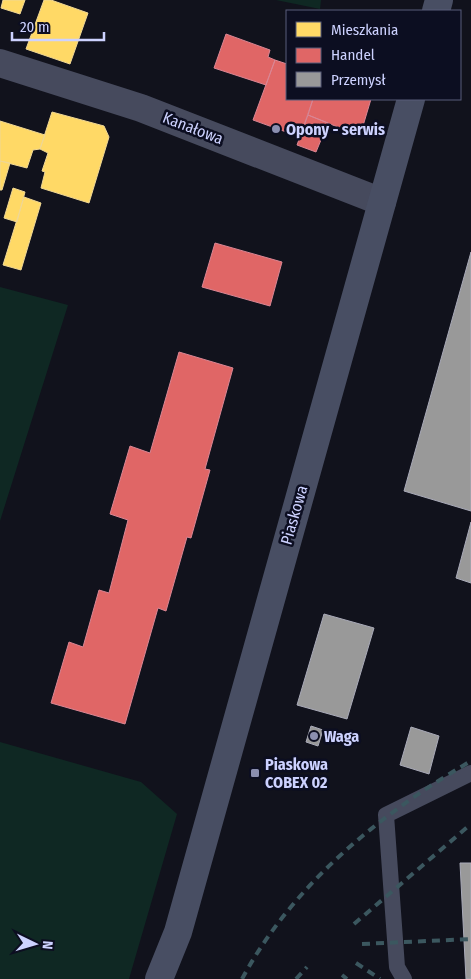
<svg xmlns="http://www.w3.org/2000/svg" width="471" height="979" font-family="'Fira Sans Condensed',sans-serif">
<rect width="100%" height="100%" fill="#11121c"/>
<!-- green -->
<path fill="#0f2823" d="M 276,0 L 321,0 L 320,9 Z
M 0,287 L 68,305 L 0,521 Z
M 0,742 L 141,782 L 177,814 L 129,979 L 0,979 Z"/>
<!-- homes -->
<path fill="#ffd966" stroke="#f0d794" d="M 3,0 L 25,0 L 20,14 L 1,8 Z
M 44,0 L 51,0 L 88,13 L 70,64 L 26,49 Z
M 52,112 L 104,126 L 109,137 L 89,203 L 41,188 L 45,172 L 42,171 L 48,153 L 40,149 Z
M 0,121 L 45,135 L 40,149 L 33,150 L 27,168 L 0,161 Z
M 0,161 L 10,163 L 2,190 L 0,190 Z
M 13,188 L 25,192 L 17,222 L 4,218 Z
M 24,197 L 41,203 L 21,270 L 3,265 Z"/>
<!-- shops -->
<path fill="#e06666" stroke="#da8694" d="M 226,34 L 270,50 L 268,57 L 275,60 L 266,85 L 214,68 Z
M 275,60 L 287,64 L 287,99 L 313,99 L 300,137 L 253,120 Z
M 313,99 L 371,99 L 360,136 L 308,115 Z
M 308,115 L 328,123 L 316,152 L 297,145 Z
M 215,243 L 282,262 L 270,306 L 202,287 Z
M 179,352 L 233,368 L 205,469 L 210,470 L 191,538 L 187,537 L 166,611 L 158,608 L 125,724 L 51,703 L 69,642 L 83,647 L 99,590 L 109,593 L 128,520 L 110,514 L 130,446 L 150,453 Z"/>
<!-- industry -->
<path fill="#999" stroke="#a9aab8" d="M 471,252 L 471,511 L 404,491 Z
M 471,522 L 471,583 L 456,578 Z
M 324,614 L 374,628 L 347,719 L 297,705 Z
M 311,726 L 323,730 L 318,746 L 306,742 Z
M 411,727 L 439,736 L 429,774 L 400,765 Z
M 460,863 L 471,863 L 471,979 L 466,979 Z"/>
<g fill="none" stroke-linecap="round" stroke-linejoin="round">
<!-- lane -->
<path stroke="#464a5d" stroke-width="16" d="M 404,979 L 397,967 L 386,815 L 471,773"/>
<!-- street -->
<path stroke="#464a5d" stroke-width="28" d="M 0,63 L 141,108 L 382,202"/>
<!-- secondary -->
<path stroke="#484e63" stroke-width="28" d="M 436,11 L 439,0
M 159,979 L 178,932 L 411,99"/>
<!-- rail -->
<path stroke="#3b575f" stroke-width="4" stroke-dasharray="8 6" stroke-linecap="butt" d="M 354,924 L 471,824
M 362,944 L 471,939
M 356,963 L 380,979
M 342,975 L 347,979
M 242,979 C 293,884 380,814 471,761
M 296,979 L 307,967"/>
</g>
<!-- markers -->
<g fill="#8b8fb0" stroke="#0c0e21" stroke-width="2">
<circle cx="276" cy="129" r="5"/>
<circle cx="314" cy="736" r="5"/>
<rect x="250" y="768" width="10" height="10" rx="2.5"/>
</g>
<g text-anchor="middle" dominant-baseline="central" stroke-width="5" stroke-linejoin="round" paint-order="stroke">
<!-- street labels -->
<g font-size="16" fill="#cdd2ff" stroke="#0c0e21">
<text transform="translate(193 128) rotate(21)">Kanałowa</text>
<text transform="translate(294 515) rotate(-74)">Piaskowa</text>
</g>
<!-- poi labels -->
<g font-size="16" font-weight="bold" fill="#cdd2ff" stroke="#0c0e21" text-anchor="start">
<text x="286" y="129">Opony - serwis</text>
<text x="324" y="736">Waga</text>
<text x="265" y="764">Piaskowa<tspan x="265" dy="18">COBEX 02</tspan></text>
</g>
</g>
<!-- legend -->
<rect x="286" y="10" width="175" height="90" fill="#0c0e21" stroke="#595c7a"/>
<rect x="296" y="22" width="25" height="15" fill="#ffd966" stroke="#595c7a"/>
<text x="331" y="35" font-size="15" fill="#cdd2ff">Mieszkania</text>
<rect x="296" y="48" width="25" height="15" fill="#e06666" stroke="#595c7a"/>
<text x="331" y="60" font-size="15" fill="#cdd2ff">Handel</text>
<rect x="296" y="72" width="25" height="15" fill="#999999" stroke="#595c7a"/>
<text x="331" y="85" font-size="15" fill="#cdd2ff">Przemysł</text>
<!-- north arrow -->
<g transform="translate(35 944) rotate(95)" stroke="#0c0e21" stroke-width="4" paint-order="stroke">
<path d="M0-4L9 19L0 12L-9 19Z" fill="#cdd2ff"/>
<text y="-8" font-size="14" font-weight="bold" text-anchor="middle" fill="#cdd2ff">N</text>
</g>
<!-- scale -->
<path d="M12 32v8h92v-8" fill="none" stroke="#cdd2ff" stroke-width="2.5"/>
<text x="20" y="32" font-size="15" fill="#cdd2ff" stroke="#0c0e21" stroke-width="4" paint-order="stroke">20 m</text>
</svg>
